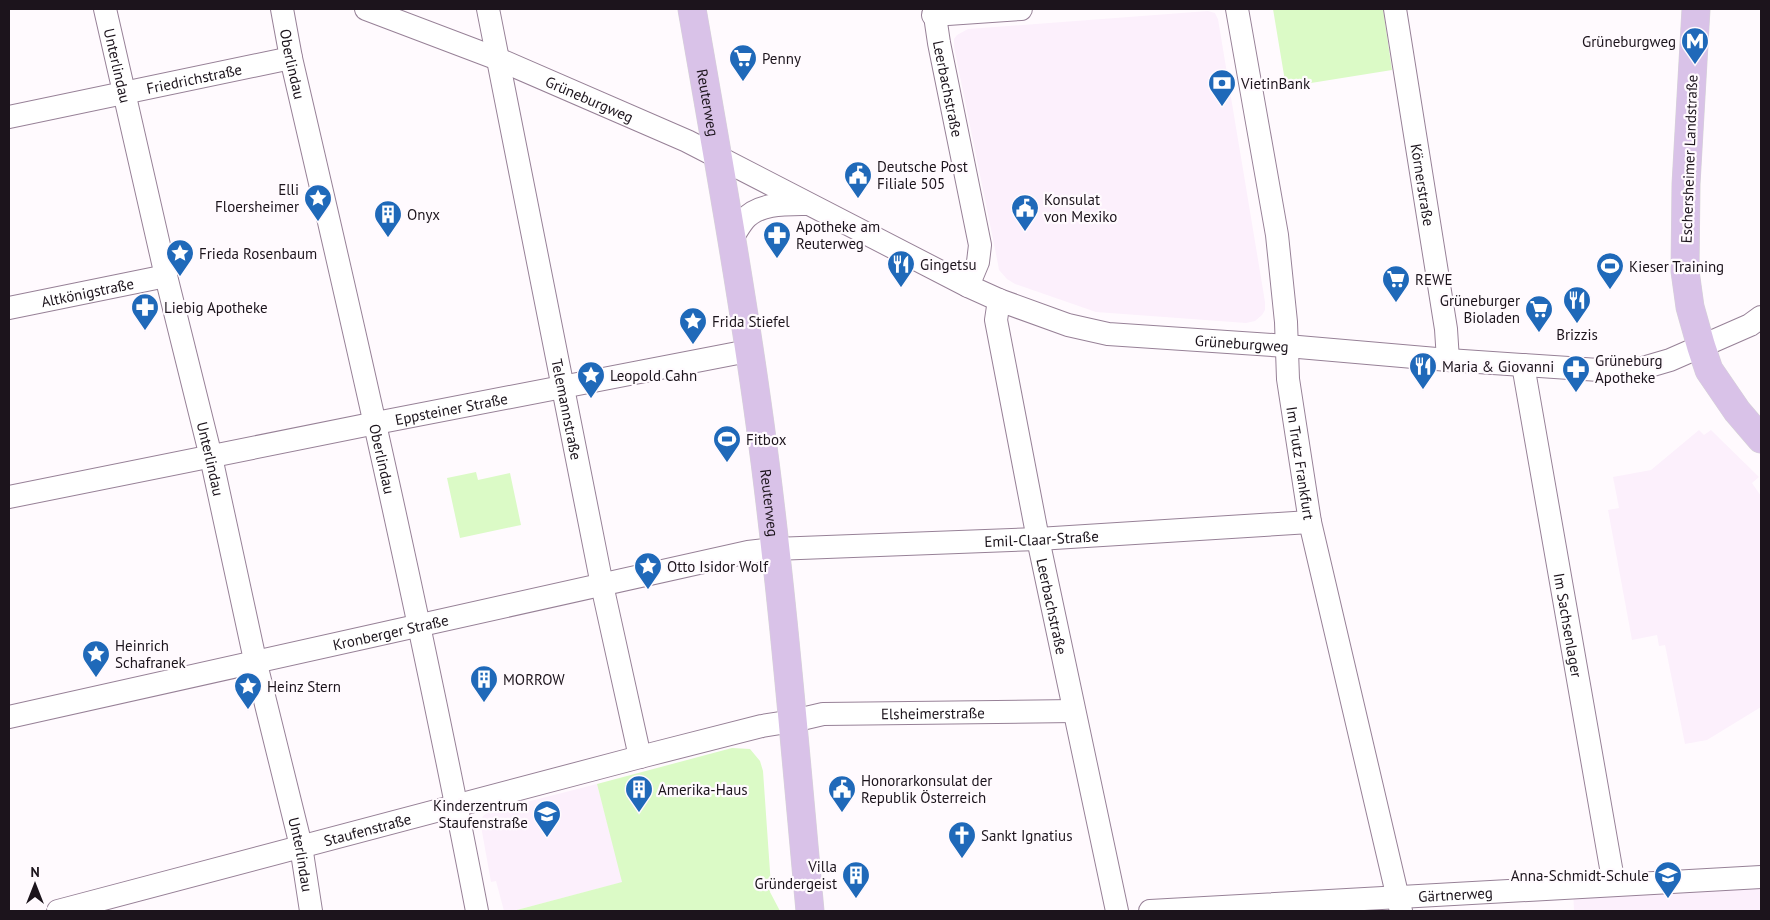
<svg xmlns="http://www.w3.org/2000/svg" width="1770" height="920" font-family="'PT Sans',sans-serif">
<rect width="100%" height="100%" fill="#fffafe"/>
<!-- built -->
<path fill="#fcf0fc" d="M 1208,11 L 1215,13 L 1218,19 L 1265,302 L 1265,310 L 1262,315 L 1255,321 L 1246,323 L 1096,312 L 1015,284 L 1007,279 L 999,270 L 998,264 L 954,47 L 954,39 L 957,35 L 968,29 Z
M 1699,430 L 1704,435 L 1711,430 L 1759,477 L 1752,483 L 1761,496 L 1761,707 L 1707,740 L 1685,744 L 1665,645 L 1659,646 L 1657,635 L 1632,640 L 1608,510 L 1619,508 L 1613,477 L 1651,470 Z
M 597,784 L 623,882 L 513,911 L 504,911 L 496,881 L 491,882 L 481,826 L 481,821 L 483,816 L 488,812 Z
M 1761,877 L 1761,911 L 1574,911 L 1573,887 Z"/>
<!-- green -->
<path fill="#dbfac6" d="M 1273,9 L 1383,9 L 1392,70 L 1286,87 Z
M 476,472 L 478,480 L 510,473 L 521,525 L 460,538 L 447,478 Z
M 732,748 L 750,749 L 760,761 L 763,771 L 771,886 L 770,892 L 780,911 L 513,911 L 622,882 L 597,784 Z"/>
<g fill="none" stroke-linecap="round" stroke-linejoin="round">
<!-- minor casing -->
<g stroke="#978197" stroke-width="24">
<g id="minor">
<path id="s1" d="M 105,9 L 166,276 L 211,457 L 255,660 L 301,846 L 311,911"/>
<path id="s2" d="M 282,9 L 291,58 C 357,341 422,625 477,911"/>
<path id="s3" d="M 366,9 L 498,59 L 687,141 L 968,286 L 999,300 L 1068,325 L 1108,334 L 1287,346 L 1448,360 L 1629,372 L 1670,360 L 1750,325 L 1761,317"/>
<path id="s4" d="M 488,9 L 602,585 L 640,757"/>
<path id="s5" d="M 934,9 L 939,43 L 980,245 L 978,262 L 968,286"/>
<path id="s6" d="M 1237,9 L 1277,235 L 1286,322 L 1288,379 L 1310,522 L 1401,911"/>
<path id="s7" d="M 1395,9 L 1446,329 L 1448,360"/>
<path d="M 933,15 L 1021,9"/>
<path id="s8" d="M 9,117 L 291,58"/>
<path d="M 731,240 C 735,234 739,226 744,220 C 758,203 786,204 806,204"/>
<path id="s9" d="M 999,300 L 996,320 L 1038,539 L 1117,911"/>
<path id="s10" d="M 9,308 L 166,276"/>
<path id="s11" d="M 1523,365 L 1614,885"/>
<path id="s12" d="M 9,497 L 376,423 L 748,351"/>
<path id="s13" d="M 9,717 C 255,661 502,608 748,552 L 774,549 L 1038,539 L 1310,522"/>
<path id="s14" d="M 58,911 L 640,757 L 762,726 L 793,721 L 823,714 L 1074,711"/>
<path id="s15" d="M 1150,911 L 1761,877"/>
</g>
</g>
<!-- major casing -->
<g stroke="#d6d5d6" stroke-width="29">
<g id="major">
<path id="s16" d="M 692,9 C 716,147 741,285 760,424 C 782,586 795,749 810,911"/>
<path d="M 1696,9 L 1686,184 L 1685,271 L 1690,307 L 1701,346 L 1709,370 L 1737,411 L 1761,439"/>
</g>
</g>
<!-- minor -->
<use href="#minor" stroke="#fff" stroke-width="22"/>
<!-- major -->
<use href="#major" stroke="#d9c2e8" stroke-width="28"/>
</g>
<!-- icons -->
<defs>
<g id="metro-pin" transform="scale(1.4375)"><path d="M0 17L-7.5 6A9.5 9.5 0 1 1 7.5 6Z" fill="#1f69b9" stroke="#fffafe"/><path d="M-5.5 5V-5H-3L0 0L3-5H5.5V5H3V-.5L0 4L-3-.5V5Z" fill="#fff"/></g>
<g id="supermarket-pin" transform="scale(1.4375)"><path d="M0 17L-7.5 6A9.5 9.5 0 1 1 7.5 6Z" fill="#1f69b9" stroke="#fffafe"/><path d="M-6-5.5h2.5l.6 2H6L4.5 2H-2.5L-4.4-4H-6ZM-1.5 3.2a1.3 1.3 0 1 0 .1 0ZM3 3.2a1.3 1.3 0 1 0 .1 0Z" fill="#fff"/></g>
<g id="bank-pin" transform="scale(1.4375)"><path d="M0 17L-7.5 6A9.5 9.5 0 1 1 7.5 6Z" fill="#1f69b9" stroke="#fffafe"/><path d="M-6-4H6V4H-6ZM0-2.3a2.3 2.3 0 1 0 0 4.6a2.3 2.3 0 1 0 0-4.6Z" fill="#fff"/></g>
<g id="civic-pin" transform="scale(1.4375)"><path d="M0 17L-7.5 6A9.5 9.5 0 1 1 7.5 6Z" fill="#1f69b9" stroke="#fffafe"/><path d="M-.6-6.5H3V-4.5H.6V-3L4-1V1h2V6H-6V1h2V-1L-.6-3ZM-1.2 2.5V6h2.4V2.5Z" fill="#fff"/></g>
<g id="sight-pin" transform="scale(1.4375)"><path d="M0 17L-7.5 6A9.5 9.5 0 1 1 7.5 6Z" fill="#1f69b9" stroke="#fffafe"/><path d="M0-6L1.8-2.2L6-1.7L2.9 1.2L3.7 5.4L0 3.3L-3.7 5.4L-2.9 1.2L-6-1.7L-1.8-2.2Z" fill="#fff"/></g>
<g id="building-pin" transform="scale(1.4375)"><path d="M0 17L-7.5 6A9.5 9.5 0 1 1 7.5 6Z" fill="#1f69b9" stroke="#fffafe"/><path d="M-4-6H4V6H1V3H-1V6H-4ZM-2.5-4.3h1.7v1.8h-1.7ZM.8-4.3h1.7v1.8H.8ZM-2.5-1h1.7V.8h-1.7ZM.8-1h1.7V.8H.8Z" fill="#fff"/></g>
<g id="pharmacy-pin" transform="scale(1.4375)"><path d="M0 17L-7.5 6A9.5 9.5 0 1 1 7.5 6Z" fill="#1f69b9" stroke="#fffafe"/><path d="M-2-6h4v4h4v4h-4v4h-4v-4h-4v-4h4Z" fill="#fff"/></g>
<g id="restaurant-pin" transform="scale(1.4375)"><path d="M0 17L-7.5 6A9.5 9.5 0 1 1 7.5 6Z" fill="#1f69b9" stroke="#fffafe"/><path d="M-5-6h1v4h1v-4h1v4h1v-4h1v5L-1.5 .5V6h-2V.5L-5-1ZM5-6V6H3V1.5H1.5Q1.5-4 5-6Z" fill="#fff"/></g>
<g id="stadium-pin" transform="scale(1.4375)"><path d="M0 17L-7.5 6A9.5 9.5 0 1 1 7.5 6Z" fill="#1f69b9" stroke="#fffafe"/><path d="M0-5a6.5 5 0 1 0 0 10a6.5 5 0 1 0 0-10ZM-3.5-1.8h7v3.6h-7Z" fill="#fff"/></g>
<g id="school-pin" transform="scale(1.4375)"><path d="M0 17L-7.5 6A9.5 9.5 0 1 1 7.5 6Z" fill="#1f69b9" stroke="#fffafe"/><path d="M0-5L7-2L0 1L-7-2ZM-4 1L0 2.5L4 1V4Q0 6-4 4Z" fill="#fff"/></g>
<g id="church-pin" transform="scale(1.4375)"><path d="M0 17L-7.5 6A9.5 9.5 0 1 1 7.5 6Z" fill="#1f69b9" stroke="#fffafe"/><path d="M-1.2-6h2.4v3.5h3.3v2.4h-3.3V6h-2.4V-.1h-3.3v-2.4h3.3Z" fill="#fff"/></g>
</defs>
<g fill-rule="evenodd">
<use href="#metro-pin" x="1695" y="41"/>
<use href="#supermarket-pin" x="743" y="58"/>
<use href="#bank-pin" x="1222" y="83"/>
<use href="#civic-pin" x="858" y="175"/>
<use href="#sight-pin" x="318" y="198"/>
<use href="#civic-pin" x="1025" y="208"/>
<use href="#building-pin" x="388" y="214"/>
<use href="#pharmacy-pin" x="777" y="235"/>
<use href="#sight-pin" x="180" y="253"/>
<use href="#restaurant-pin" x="901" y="264"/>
<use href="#stadium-pin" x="1610" y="266"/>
<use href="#supermarket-pin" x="1396" y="279"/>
<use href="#restaurant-pin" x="1577" y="300"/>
<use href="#pharmacy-pin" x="145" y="307"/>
<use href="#supermarket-pin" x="1539" y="309"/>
<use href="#sight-pin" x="693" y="321"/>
<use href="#restaurant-pin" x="1423" y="366"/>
<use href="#pharmacy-pin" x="1576" y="369"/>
<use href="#sight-pin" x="591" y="375"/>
<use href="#stadium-pin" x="727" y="439"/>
<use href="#sight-pin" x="648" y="566"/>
<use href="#sight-pin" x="96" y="654"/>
<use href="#building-pin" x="484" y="679"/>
<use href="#sight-pin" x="248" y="686"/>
<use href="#building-pin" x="639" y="789"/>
<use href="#civic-pin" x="842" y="789"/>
<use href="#school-pin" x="547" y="814"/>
<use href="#church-pin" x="962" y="835"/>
<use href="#building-pin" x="856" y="875"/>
<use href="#school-pin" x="1668" y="875"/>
</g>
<g text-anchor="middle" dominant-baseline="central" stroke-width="4.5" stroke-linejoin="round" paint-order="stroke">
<!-- poi labels -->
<g font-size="15" fill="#1c141c" stroke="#fffafe" text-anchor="start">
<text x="1676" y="41" text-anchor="end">Grüneburgweg</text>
<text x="762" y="58">Penny</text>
<text x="1241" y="83">VietinBank</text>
<text x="877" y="166">Deutsche Post<tspan x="877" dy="17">Filiale 505</tspan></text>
<text x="299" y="189" text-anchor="end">Elli<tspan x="299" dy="17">Floersheimer</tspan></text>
<text x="1044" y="199">Konsulat<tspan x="1044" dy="17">von Mexiko</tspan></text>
<text x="407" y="214">Onyx</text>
<text x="796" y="226">Apotheke am<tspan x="796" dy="17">Reuterweg</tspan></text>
<text x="199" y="253">Frieda Rosenbaum</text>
<text x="920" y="264">Gingetsu</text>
<text x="1629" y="266">Kieser Training</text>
<text x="1415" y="279">REWE</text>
<text x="1520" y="300" text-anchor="end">Grüneburger<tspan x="1520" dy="17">Bioladen</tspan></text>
<text x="164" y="307">Liebig Apotheke</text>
<text x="712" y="321">Frida Stiefel</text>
<text x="1577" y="334" text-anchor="middle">Brizzis</text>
<text x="1595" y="360">Grüneburg<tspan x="1595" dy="17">Apotheke</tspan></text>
<text x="1442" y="366">Maria &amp; Giovanni</text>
<text x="610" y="375">Leopold Cahn</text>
<text x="746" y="439">Fitbox</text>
<text x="667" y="566">Otto Isidor Wolf</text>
<text x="115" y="645">Heinrich<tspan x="115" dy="17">Schafranek</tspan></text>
<text x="503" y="679">MORROW</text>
<text x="267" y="686">Heinz Stern</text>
<text x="861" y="780">Honorarkonsulat der<tspan x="861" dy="17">Republik Österreich</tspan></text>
<text x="658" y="789">Amerika-Haus</text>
<text x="528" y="805" text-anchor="end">Kinderzentrum<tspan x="528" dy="17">Staufenstraße</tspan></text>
<text x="981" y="835">Sankt Ignatius</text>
<text x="837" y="866" text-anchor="end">Villa<tspan x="837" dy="17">Gründergeist</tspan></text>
<text x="1649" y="875" text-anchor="end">Anna-Schmidt-Schule</text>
</g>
<!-- street labels -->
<g font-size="15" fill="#1c141c" stroke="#fffafe">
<text stroke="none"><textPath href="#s2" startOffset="56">Oberlindau</textPath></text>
<text stroke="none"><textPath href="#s1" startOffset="58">Unterlindau</textPath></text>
<text stroke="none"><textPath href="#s8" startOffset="189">Friedrichstraße</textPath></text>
<text stroke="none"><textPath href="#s5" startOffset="81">Leerbachstraße</textPath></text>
<text stroke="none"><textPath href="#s3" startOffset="241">Grüneburgweg</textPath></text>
<text stroke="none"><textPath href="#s16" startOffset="95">Reuterweg</textPath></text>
<text transform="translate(1689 159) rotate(-88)">Eschersheimer Landstraße</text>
<text stroke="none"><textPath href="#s7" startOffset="178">Körnerstraße</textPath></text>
<text stroke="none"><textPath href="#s10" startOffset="80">Altkönigstraße</textPath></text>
<text stroke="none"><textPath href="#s3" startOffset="946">Grüneburgweg</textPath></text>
<text stroke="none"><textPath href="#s12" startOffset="451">Eppsteiner Straße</textPath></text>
<text stroke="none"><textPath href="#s4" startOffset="408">Telemannstraße</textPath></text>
<text stroke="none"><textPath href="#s1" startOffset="462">Unterlindau</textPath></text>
<text stroke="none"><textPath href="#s2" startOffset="461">Oberlindau</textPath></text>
<text stroke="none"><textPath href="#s6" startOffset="459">Im Trutz Frankfurt</textPath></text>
<text stroke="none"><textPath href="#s16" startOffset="500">Reuterweg</textPath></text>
<text stroke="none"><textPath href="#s13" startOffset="1051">Emil-Claar-Straße</textPath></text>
<text stroke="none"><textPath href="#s9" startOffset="312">Leerbachstraße</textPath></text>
<text stroke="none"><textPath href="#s11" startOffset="264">Im Sachsenlager</textPath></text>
<text stroke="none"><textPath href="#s13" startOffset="391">Kronberger Straße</textPath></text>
<text stroke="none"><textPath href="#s14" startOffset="900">Elsheimerstraße</textPath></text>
<text stroke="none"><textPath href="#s14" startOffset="320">Staufenstraße</textPath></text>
<text stroke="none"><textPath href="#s1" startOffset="868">Unterlindau</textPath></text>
<text stroke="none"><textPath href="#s15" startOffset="306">Gärtnerweg</textPath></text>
</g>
</g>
<!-- border -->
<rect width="1770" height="920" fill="none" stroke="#1c141c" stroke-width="20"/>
<!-- north arrow -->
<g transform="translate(35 885)" stroke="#fffafe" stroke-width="4" paint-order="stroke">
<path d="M0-4L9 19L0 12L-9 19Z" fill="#1c141c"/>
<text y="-8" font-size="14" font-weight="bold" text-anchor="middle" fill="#1c141c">N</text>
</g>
</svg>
